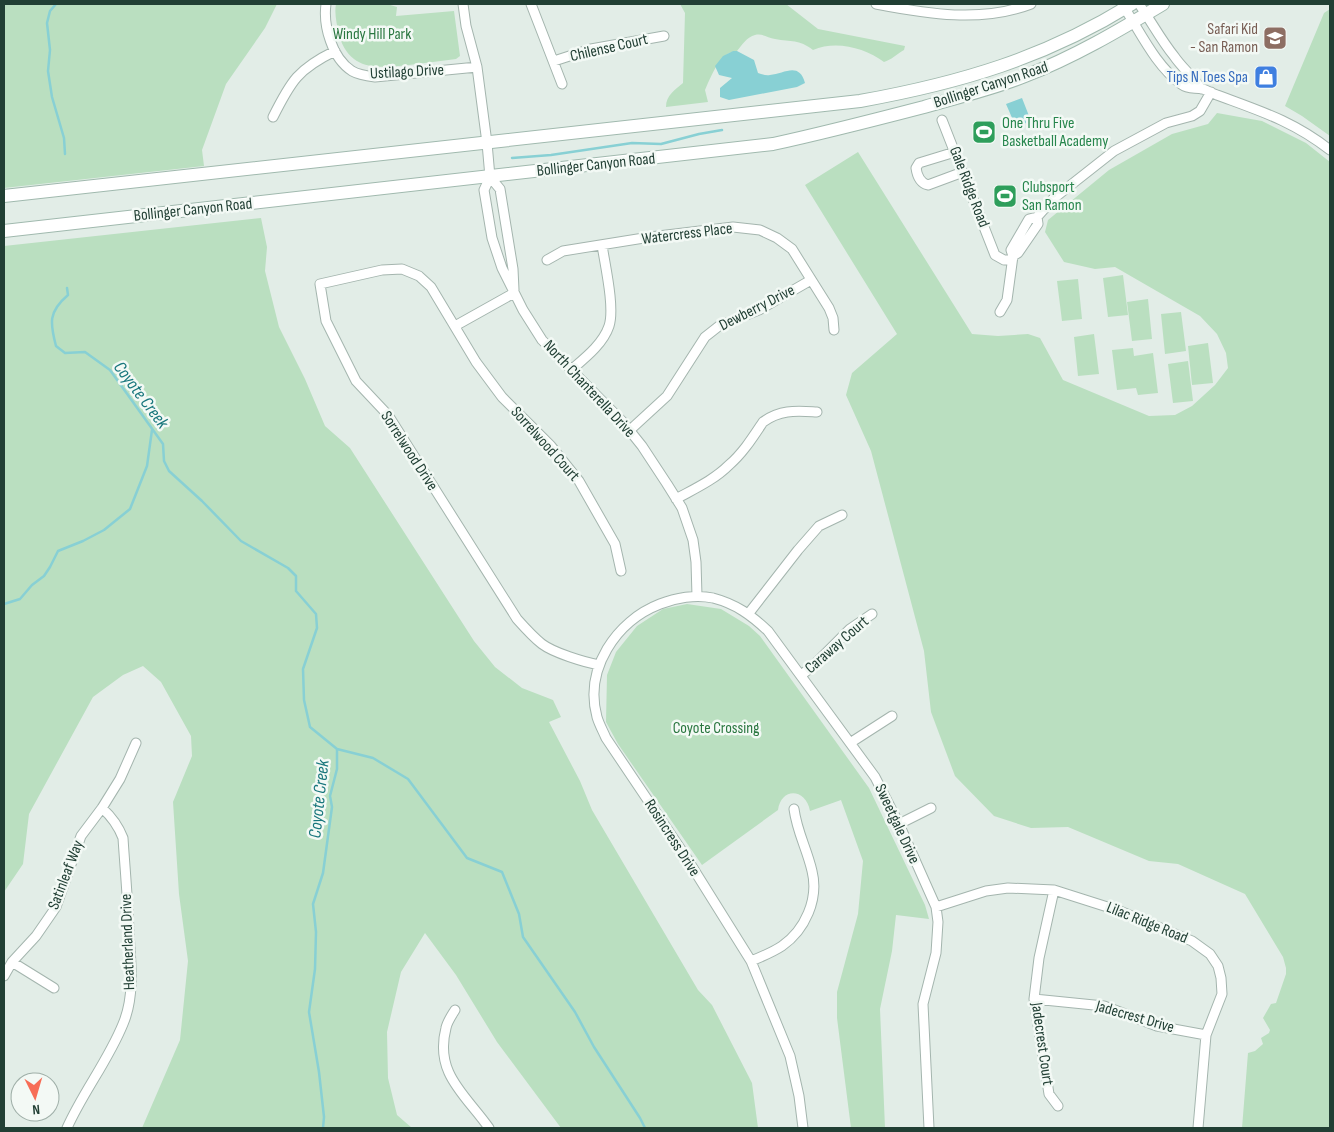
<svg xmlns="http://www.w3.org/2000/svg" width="1334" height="1132" font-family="'Sofia Sans Condensed',sans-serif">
<rect width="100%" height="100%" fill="#e2ede7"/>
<!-- green -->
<path fill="#badfc0" d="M 4,4 L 277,4 L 265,28 L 226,84 L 202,150 L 204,166 L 4,188 Z
M 336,4 L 387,4 L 397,7 L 396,16 L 454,11 L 460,56 L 456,59 C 441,61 425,63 409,65 C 378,68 350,72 339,35 C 337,24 334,14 336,4 Z
M 680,4 L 786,4 L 818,29 L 905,46 L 904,50 C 897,54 891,60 884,62 C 865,48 836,40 813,50 C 799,39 791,42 775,39 C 768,38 763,33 755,35 C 747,37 742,45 737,51 C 720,51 711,77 705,90 L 708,102 L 666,107 C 666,95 675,90 683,83 L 685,13 Z
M 1330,9 L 1330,136 L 1302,116 L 1285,106 L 1324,13 Z
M 1217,113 L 1262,121 L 1306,143 L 1330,162 L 1330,1128 L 1242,1128 L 1248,1053 L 1255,1051 L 1263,1044 L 1261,1038 L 1269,1033 L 1270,1030 L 1263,1018 L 1271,1004 L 1276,1003 L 1286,974 L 1286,968 L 1283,957 L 1245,894 L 1178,864 L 1149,861 L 1068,827 L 1031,828 L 994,816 L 955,776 L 931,712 L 924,651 L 871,451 L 846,395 L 852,373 L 897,334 L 805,185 L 858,152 L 972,334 L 998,336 L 1028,334 L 1040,338 L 1063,380 L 1149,416 L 1175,415 L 1192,406 L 1215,385 L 1228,368 L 1226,353 L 1217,334 L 1200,316 L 1115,267 L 1095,269 L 1064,262 L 1045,232 L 1048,220 L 1109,170 L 1172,134 L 1208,124 Z
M 261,218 L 267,247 L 265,271 L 279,327 L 305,379 L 325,426 L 350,448 L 474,641 L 495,667 L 522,688 L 553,700 L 561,717 L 549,722 L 580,781 L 592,810 L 698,990 L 712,1005 L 752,1083 L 758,1128 L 561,1128 L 497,1042 L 456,975 L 425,933 L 401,972 L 387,1032 L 388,1078 L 397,1115 L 412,1128 L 142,1128 L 180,1040 L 188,961 L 179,894 L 173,802 L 192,756 L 191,736 L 161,682 L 143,666 L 123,675 L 93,697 L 29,814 L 23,864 L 4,892 L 4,246 Z
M 1123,275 L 1128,315 L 1108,317 L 1103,278 Z
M 1078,279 L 1082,319 L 1062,321 L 1057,281 Z
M 1148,299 L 1152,339 L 1132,341 L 1127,302 Z
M 1181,312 L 1186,351 L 1165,354 L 1161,314 Z
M 1094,334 L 1099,374 L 1078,376 L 1074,337 Z
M 1208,343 L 1213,383 L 1192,385 L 1188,346 Z
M 1133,348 L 1134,356 L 1153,353 L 1158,393 L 1138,395 L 1136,388 L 1117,390 L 1112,350 Z
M 1188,361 L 1193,401 L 1173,403 L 1168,364 Z
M 687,604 L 721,609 L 749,626 L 760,636 L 869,788 L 925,905 L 929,919 L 896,915 L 892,951 L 880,1009 L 885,1128 L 851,1128 L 837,1018 L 837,992 L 858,914 L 863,861 L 841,800 L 810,811 C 806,788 781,787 778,810 L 702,865 L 618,744 L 606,722 L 607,675 L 616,652 L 637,626 L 663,609 Z"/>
<!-- water -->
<path fill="#88d0d4" d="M 733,51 L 737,51 L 754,60 L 758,73 C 762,74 766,76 770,75 C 784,74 799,61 805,83 L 797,87 L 729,100 L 720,97 L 720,88 L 732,78 L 719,75 L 715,66 L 723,56 Z
M 1022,98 L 1031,121 L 1016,127 L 1006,104 Z"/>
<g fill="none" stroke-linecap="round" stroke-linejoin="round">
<!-- stream -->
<path stroke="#88d0d4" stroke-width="2.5" d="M 56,4 L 50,11 L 47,23 L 50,50 L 48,71 L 52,97 L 64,138 L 65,154
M 512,158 L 551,155 L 632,143 L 661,144 L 699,134 L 722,130
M 67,288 L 68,295 C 48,312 50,323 56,346 L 65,353 L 85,352 L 110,370 L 163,444 L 164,461 L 169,471 L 202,501 L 241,541 L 288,568 L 296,576 L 296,591 L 316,614 L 317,628 L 303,669 L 304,700 L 310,727 L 337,749 L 373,758 L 408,779 L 467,858 L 502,872 L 519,914 L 523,937 L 575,1012 L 594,1047 L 640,1118 L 645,1128
M 4,604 L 20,599 L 32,585 L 44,576 L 50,567 L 58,551 L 83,541 L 104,530 L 130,509 L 147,466 L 152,430
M 323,1128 L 324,1117 L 319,1072 L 309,1012 L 315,969 L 316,932 L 313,904 L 323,873 L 332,807 L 330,796 L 337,769 L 337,749"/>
<!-- minor casing -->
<g stroke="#a4b5ae" stroke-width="11">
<path id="minor" d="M 326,4 C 323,26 332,58 352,71 C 359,75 367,76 375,77 L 477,67
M 463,4 L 466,26 L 477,67 L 487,143 L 490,177 L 484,190 L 492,238 L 502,268 L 523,310 L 542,340 L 622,421 L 642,446 L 667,484 L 682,508 L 693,540 L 696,562 L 697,596
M 531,4 L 562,84
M 876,4 C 928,14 981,23 1031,4
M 1122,4 C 1140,31 1155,65 1181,84 C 1189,90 1194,87 1203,89 C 1208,91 1212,93 1217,95 C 1260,111 1293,121 1330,150
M 1139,4 C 1151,21 1161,40 1174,56 C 1182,68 1194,77 1201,89
M 554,61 L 591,49 L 664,36
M 273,117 C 291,81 298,69 335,51
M 942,120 L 995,255 L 1004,260 L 1012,260
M 955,152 L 919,163 L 916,168 C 917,175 920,183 928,185 L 963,172
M 490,177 L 500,189 L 513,269 L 514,290
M 1013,256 L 1018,253 L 1038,224 L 1037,217
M 547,260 L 563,251 L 650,237 L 733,227 L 760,230 L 777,238 L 792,249 L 829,308 L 833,318 L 834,330
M 1000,312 L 1007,300 L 1013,256 L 1011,250 L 1029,219 L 1037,217 L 1053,199 L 1114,151 L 1166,123 L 1192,116 L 1200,111 L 1211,92
M 455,326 L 514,293
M 571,370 C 585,358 603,344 609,326 C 615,308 605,265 602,245
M 630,430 L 667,396 L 705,337 L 719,326 L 759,310 L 811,280
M 676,499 C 694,489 714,480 729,465 C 743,453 753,437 763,422 C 781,409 797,411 817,412
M 749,613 L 798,550 L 819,526 L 842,515
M 599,665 C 584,662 554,653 542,644 C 533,637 525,628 517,619 L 388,415 L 356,381 L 326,321 L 320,284 L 382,270 L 402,269 L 419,276 L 431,287 L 476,362 L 502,397 L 551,446 L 579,481 L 615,544 L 621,571
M 801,675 L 812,667 L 850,629 L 872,614
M 850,743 L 892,716
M 899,824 L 931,808
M 1054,890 L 1039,958 L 1034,999 L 1049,1094 L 1058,1106
M 936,907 L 986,891 L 1008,888 L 1054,890 L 1120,911 L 1192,941 L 1210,954 L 1218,966 L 1221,978 L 1222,994 L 1206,1035 L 1198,1128
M 751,961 C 761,957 773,952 782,946 C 805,930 819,899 812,871 C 807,849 797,832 794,809
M 12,962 L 54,988
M 4,976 L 12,962 L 36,936 L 56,907 L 81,836 L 102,808 L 120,779 L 136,743
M 1034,999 L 1104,1006 L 1157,1026 L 1206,1035
M 455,1010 C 452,1015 447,1022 446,1028 C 434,1074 466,1095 489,1128
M 67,1128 C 83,1092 108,1061 123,1024 C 135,996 131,963 129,933 C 128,901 125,869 123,838 C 118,825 112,817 102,808
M 803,1128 L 799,1096 L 790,1056 L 751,961 L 686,857 L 606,738 C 603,731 599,724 597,717 C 584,669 616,621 660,604 C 675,598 696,594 713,598 C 736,604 751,615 768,631 L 875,777 L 899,824 L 936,907 L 938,922 L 936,953 L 923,1004 L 929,1128"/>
</g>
<!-- secondary casing -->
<g stroke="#a0b9ae" stroke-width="14">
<path id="secondary" d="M 4,196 L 860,101 C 960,83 1045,58 1132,4
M 4,231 L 773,144 C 824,133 874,120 924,107 C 958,97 993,89 1025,76 C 1074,57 1118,31 1163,4"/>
</g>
<!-- minor -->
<use href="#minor" stroke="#fff" stroke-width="9"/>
<!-- secondary -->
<use href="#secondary" stroke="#fff" stroke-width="12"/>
</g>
<!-- icons -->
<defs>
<g id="school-square" transform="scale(1.25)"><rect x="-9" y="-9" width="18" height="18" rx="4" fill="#8d6e63" stroke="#f3f9f5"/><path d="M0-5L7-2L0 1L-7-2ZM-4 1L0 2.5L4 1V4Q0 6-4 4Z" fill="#fff"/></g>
<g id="shop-square" transform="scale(1.25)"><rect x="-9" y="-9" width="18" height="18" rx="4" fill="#3f7fe0" stroke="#f3f9f5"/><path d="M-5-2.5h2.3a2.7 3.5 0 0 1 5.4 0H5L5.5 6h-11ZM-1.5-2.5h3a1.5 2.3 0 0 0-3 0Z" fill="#fff"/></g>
<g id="stadium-square" transform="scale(1.25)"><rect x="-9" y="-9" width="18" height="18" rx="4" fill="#2e9e5b" stroke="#f3f9f5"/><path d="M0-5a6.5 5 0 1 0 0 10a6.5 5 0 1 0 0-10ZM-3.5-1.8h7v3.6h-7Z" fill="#fff"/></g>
</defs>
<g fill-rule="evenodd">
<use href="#school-square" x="1275" y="38"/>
<use href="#shop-square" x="1266" y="77"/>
<use href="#stadium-square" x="984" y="132"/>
<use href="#stadium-square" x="1005" y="196"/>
</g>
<g text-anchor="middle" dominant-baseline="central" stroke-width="5" stroke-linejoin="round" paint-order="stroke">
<!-- education labels -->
<g font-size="16" fill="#785e54" stroke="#f3f9f5" text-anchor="end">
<text x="1258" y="29">Safari Kid<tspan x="1258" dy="18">- San Ramon</tspan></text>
</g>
<!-- park labels -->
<g font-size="16" fill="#2a7740" stroke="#f3f9f5">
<text x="372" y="34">Windy Hill Park</text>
<text x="716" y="728">Coyote Crossing</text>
</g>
<!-- street labels -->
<g font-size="16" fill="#213f34" stroke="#f3f9f5">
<text transform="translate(609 48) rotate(-13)">Chilense Court</text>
<text transform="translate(407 72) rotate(-3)">Ustilago Drive</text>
<text transform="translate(991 85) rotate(-18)">Bollinger Canyon Road</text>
<text transform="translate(596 165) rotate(-6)">Bollinger Canyon Road</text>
<text transform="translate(969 187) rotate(69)">Gale Ridge Road</text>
<text transform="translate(193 210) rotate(-6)">Bollinger Canyon Road</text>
<text transform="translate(687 234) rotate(-7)">Watercress Place</text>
<text transform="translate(757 308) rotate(-27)">Dewberry Drive</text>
<text transform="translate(589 389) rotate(47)">North Chanterella Drive</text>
<text transform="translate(545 444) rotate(48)">Sorrelwood Court</text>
<text transform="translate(409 451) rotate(57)">Sorrelwood Drive</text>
<text transform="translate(837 645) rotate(-41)">Caraway Court</text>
<text transform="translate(897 824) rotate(65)">Sweetgale Drive</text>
<text transform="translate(672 838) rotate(57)">Rosincress Drive</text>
<text transform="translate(66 875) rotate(-69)">Satinleaf Way</text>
<text transform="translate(1147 923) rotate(22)">Lilac Ridge Road</text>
<text transform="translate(128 942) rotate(-92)">Heatherland Drive</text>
<text transform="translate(1135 1017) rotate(16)">Jadecrest Drive</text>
<text transform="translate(1042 1044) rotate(82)">Jadecrest Court</text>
</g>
<!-- shop labels -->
<g font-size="16" fill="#366cbe" stroke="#f3f9f5" text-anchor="end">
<text x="1248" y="77">Tips N Toes Spa</text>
</g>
<!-- leisure labels -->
<g font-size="16" fill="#27864d" stroke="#f3f9f5" text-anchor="start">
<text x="1002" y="123">One Thru Five<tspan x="1002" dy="18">Basketball Academy</tspan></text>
<text x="1022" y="187">Clubsport<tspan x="1022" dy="18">San Ramon</tspan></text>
</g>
<!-- water labels -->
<g font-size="18" font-style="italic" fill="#19777d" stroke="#f3f9f5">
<text transform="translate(141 395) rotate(53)">Coyote Creek</text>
<text transform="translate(319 799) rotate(-84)">Coyote Creek</text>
</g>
</g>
<!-- border -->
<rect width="1334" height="1132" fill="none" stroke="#213f34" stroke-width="10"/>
<!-- north arrow -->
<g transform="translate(35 1097) rotate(175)"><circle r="24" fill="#f3f9f5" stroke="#9fafa8"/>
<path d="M0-4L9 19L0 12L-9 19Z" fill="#f76d56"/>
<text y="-8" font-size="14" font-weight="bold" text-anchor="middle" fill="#213f34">N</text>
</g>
</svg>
